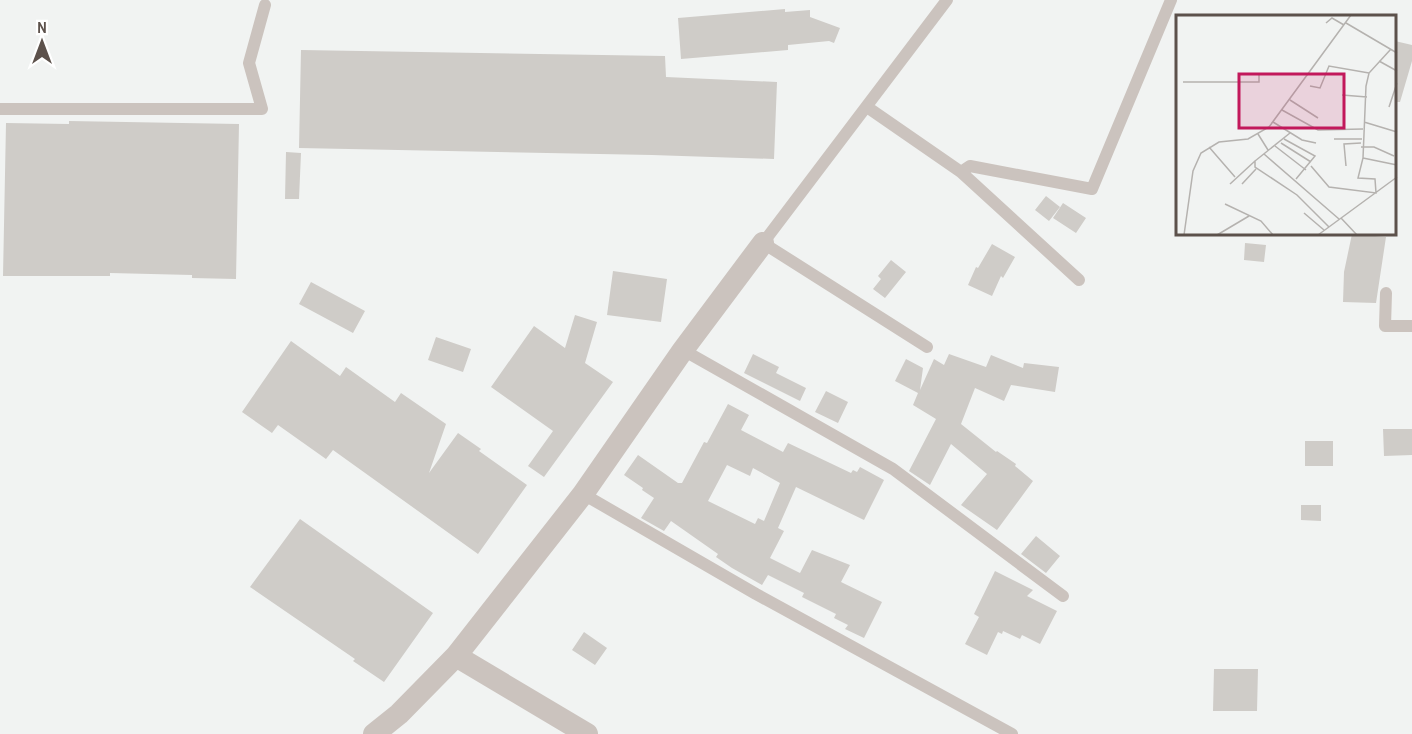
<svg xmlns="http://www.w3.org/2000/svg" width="1412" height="734" font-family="'Archivo Narrow',sans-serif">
<rect width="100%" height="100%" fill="#f1f3f2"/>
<!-- building -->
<path fill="#cfccc8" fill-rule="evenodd" d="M 785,9 L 785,12 L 810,10 L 810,17 L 840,28 L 834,43 L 829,41 L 788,45 L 788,50 L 681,59 L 678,18 Z
M 1395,41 L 1412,45 L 1412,61 L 1400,102 L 1395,102 Z
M 301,50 L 665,56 L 666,77 L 777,82 L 774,159 L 652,155 L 299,148 Z
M 69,121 L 239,124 L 236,279 L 192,278 L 192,275 L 110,273 L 110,276 L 3,276 L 6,123 L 69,124 Z
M 286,152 L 301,153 L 299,199 L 285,199 Z
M 1046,196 L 1060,207 L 1049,221 L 1035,210 Z
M 1063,203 L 1086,218 L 1076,233 L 1053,218 Z
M 1352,234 L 1386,237 L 1376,303 L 1343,302 L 1344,272 Z
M 1245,243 L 1266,245 L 1264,262 L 1244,260 Z
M 992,244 L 1015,257 L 1003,278 L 1001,276 L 992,296 L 968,285 L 976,267 L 978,268 Z
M 891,260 L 906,272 L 885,298 L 873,289 L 881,279 L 878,276 Z
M 613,271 L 667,279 L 661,322 L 607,315 Z
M 311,282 L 365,311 L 353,333 L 299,304 Z
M 575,315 L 597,322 L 585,363 L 613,382 L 544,477 L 528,466 L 553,431 L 491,387 L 534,326 L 565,348 Z
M 436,337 L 471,349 L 463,372 L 428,360 Z
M 291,341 L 340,376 L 346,367 L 395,402 L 401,393 L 446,424 L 429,473 L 458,433 L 481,449 L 479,451 L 527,485 L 478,554 L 333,450 L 326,459 L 278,425 L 272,433 L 242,412 Z
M 753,354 L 779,367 L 776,373 L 806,388 L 800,401 L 744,373 Z
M 949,354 L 986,367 L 991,355 L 1023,368 L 1024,363 L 1059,367 L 1055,392 L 1011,385 L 1004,401 L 975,388 L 961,424 L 996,452 L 997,451 L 1016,464 L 1015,466 L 1033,481 L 997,530 L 961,505 L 987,474 L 951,444 L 930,485 L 909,471 L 936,419 L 913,405 L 918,393 L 895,381 L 906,359 L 923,368 L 920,390 L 934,359 L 944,365 Z
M 826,391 L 848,402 L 838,423 L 815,412 Z
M 728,404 L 749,415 L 741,430 L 783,452 L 788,443 L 851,473 L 853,470 L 857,472 L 860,467 L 884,480 L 864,520 L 796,487 L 778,528 L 784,531 L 770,558 L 800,573 L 812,550 L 850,565 L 841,582 L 882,602 L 864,638 L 845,629 L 848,625 L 834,618 L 836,614 L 802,597 L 804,593 L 768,575 L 762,585 L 732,568 L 716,557 L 718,554 L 671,521 L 664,531 L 641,518 L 654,498 L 642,490 L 643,488 L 624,475 L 638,455 L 678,483 L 682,483 L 704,442 L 707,443 ZM 727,465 L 750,476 L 753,468 L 780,483 L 764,521 L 758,518 L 755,524 L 708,501 Z
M 1383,429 L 1412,429 L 1412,455 L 1384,456 Z
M 1305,441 L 1333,441 L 1333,466 L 1305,466 Z
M 1301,505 L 1321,505 L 1321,521 L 1301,520 Z
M 300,519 L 433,613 L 384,682 L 353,661 L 355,659 L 250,587 Z
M 1036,536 L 1060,556 L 1046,573 L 1021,554 Z
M 995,571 L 1033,590 L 1027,596 L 1057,611 L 1040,644 L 1022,635 L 1020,639 L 1003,631 L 1002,634 L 998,632 L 987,655 L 965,644 L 979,617 L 974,614 Z
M 584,632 L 607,648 L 595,665 L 572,650 Z
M 1214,669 L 1258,669 L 1257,711 L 1213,711 Z"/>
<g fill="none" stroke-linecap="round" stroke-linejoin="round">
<!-- service -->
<path stroke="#cbc3be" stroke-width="12" d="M 867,107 L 961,172 L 1079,280
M 0,109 L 262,109 L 249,63 L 265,5
M 961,172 L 970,166 L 1092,189 L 1171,0
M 1386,293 L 1385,326 L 1412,326
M 927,347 L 763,243 L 947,0
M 683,350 L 893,469 L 1063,596
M 583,494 L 756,594 L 1012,734"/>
<!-- minor -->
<path stroke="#cbc3be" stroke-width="22" d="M 456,656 L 587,734
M 374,734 L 399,714 L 456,656 L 583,494 L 683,350 L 763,243"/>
</g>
<!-- overview -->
<g transform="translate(1176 15)">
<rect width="220" height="220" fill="#f1f3f2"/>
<path fill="none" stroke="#b5b2af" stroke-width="1.5" d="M 150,8 L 156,3 L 168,10M 170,8 L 221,38M 203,46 L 221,56M 7,67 L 83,67 L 83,59M 134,71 L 144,73 L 153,51 L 193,58M 166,80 L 191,82M 114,85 L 142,103M 213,92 L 221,68M 106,95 L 142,115 L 187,114M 97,107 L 126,125 L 140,128M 188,107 L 221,117M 114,118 L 79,146 L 79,152 L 121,180 L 153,212M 82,119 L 92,135M 108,124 L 139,141 L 120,164M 158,124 L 186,124M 105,128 L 135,147M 99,131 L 130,155M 33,132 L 59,162M 185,132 L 198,132 L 218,141M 88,139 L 163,204M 187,143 L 221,150M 135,151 L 153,172 L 200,178 L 199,164 L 182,163 L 187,143 L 190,71 L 193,58 L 215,34M 170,151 L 168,129 L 185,128M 54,169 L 79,146M 66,169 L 80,154M 49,189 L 85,206 L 97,220M 128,198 L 148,215M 165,203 L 181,220M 8,220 L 17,156 L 25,138 L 43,127 L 72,124 L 93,112 L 175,0M 41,220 L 73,201M 142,220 L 221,162"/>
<path fill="#c2185b" fill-opacity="0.15" stroke="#c2185b" stroke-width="3" d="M 63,59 L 168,59 L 168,113 L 63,113 Z"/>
<rect width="220" height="220" fill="none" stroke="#5c514b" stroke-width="3"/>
</g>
<!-- north arrow -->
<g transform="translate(42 42)" stroke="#ffffff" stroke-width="4.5" paint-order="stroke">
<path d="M0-4.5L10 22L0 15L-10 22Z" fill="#5c514b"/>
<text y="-9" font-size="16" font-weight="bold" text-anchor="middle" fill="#5c514b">N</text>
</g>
</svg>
